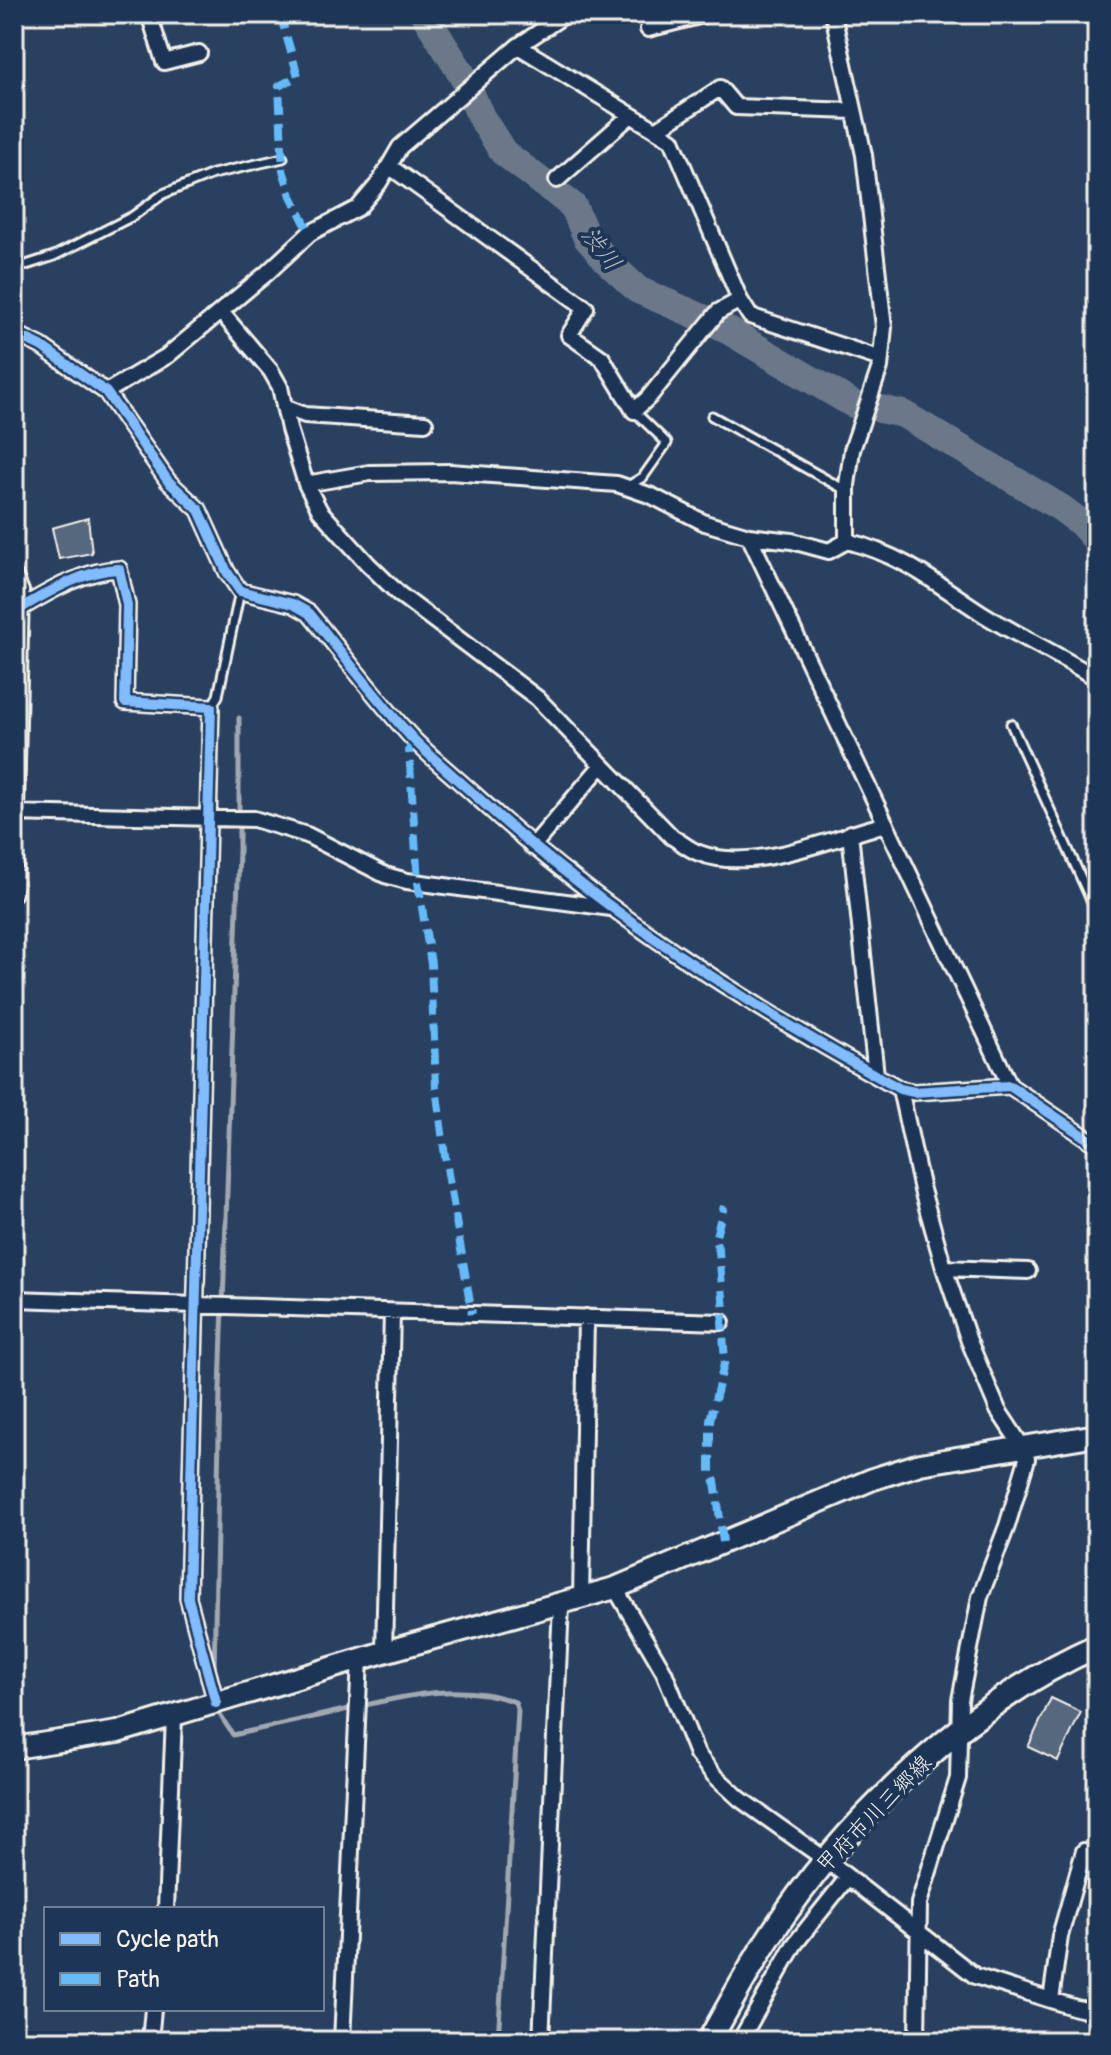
<svg xmlns="http://www.w3.org/2000/svg" width="1111" height="2055" font-family="Pangolin,'Klee One',sans-serif">
<rect width="100%" height="100%" fill="#2a4060"/>
<filter id="ink" filterUnits="userSpaceOnUse"><feTurbulence type="fractalNoise" baseFrequency=".0125" numOctaves="2"/><feDisplacementMap in="SourceGraphic" scale="16" xChannelSelector="R" yChannelSelector="G"/><feConvolveMatrix kernelMatrix="1 2 1 2 8 2 1 2 1" color-interpolation-filters="sRGB"/></filter>
<g filter="url(#ink)">
<g fill="none" stroke-linecap="round" stroke-linejoin="round">
<!-- stream -->
<path stroke="#a1a8b0" stroke-width="5" d="M 214,1672 L 220,1389 L 239,851 L 239,718
M 220,1715 L 233,1735 C 269,1727 304,1719 340,1711 C 397,1698 458,1680 515,1702 L 518,1711 L 498,2041"/>
<!-- river -->
<path stroke="#6a788a" stroke-width="28" d="M 424,14 L 463,76 L 481,117 L 503,152 L 573,206 L 587,238 L 611,265 L 638,290 L 717,324 L 853,404
M 880,409 L 903,414 L 1061,508 L 1081,523 L 1097,541"/>
</g>
<!-- building -->
<path fill="#56677d" stroke="#f4f1e8" stroke-width="2" d="M 88,518 L 92,553 L 59,559 L 52,528 Z
M 1051,1698 L 1081,1712 L 1058,1761 L 1028,1747 Z"/>
<g fill="none" stroke-linecap="round" stroke-linejoin="round">
<!-- lane casing -->
<g stroke="#f4f1e8" stroke-width="13">
<path id="lane" d="M 14,269 L 54,256 L 133,216 L 163,194 L 213,174 L 283,158
M 712,416 L 847,491
M 628,486 L 643,477 L 667,443 L 634,411
M 211,707 L 218,696 L 240,591
M 1011,724 L 1097,913"/>
</g>
<!-- street casing -->
<g stroke="#f4f1e8" stroke-width="20">
<path id="street" d="M 149,14 L 164,62 L 199,53
M 833,14 L 864,155 L 884,327 L 880,367 L 852,450 L 847,485 L 847,541
M 648,29 L 707,14
M 518,46 L 672,140 L 740,300 L 750,316 L 881,359
M 656,130 L 720,88 L 736,107 L 854,111
M 389,166 L 586,308 L 569,335 L 602,358 L 634,411 L 649,397 L 718,312 L 740,300
M 557,180 L 631,115
M 221,312 L 271,371 L 280,387 L 289,429 L 306,484 L 320,511 L 368,564 L 399,594 L 537,698 L 672,837 C 681,842 690,850 699,853 C 752,874 832,838 886,824
M 14,333 L 41,346 L 106,392 L 168,481 L 199,510 L 227,572 L 240,591 L 293,604 L 309,613 C 343,654 376,699 413,739 C 433,759 455,777 476,796 C 604,913 748,1005 900,1089 L 914,1092 L 1010,1086 L 1097,1145
M 106,392 L 167,356 L 267,273 L 310,233 L 358,208 L 379,183 L 400,147 L 518,46 L 566,14
M 284,407 L 305,415 L 425,423
M 306,484 L 369,473 L 450,472 L 617,484 L 652,496 L 705,523 L 749,536 L 792,541 L 829,551 L 847,541 C 905,556 935,583 983,614 C 1020,637 1060,655 1097,679
M 749,536 L 1010,1086
M 14,575 L 21,591 L 14,893
M 21,608 C 50,591 85,570 119,569 L 127,605 L 125,702 L 211,707 L 188,1598 L 216,1703
M 14,813 L 254,819 L 307,835 L 385,875 L 407,881 L 611,908
M 850,833 L 876,1075
M 532,847 L 602,765
M 900,1089 L 922,1190 L 944,1268 L 969,1341 L 998,1410 L 1023,1448 L 1027,1459 L 1007,1526 L 980,1597 L 960,1700 L 958,1778 L 919,1903 L 917,2041
M 944,1268 L 1028,1271
M 14,1299 L 722,1322
M 615,1588 L 664,1672 L 697,1754 L 714,1775 L 740,1799 L 826,1860 L 975,1976 L 1076,2008 L 1097,2012
M 581,1599 L 586,1317
M 384,1652 L 392,1312
M 166,1909 L 174,1717
M 1051,2000 L 1060,1936 L 1084,1851
M 150,2041 L 153,2009
M 342,2041 L 360,1659
M 541,2041 L 561,1605
M 740,2041 L 794,1945 L 848,1877"/>
</g>
<!-- secondary casing -->
<g stroke="#f4f1e8" stroke-width="26">
<path id="secondary" d="M 14,1748 L 118,1732 L 384,1652 L 615,1588 L 873,1479 L 920,1464 L 1097,1435"/>
</g>
<!-- primary casing -->
<g stroke="#f4f1e8" stroke-width="28">
<path id="primary" d="M 709,2041 C 729,2006 748,1970 770,1936 C 845,1820 970,1702 1097,1646"/>
</g>
<!-- lane -->
<use href="#lane" stroke="#1d3557" stroke-width="7"/>
<!-- street -->
<use href="#street" stroke="#1d3557" stroke-width="14"/>
<!-- secondary -->
<use href="#secondary" stroke="#1d3557" stroke-width="20"/>
<!-- primary -->
<use href="#primary" stroke="#1d3557" stroke-width="22"/>
<!-- quiet -->
<path stroke="#63bbfa" stroke-width="8" stroke-dasharray="16 8" stroke-linecap="butt" d="M 280,14 L 298,76 L 279,86 L 283,170 L 291,196 L 310,233
M 414,739 L 409,750 L 418,882 L 431,964 L 436,1087 L 445,1156 L 472,1314
M 723,1542 L 715,1481 L 710,1472 L 710,1420 L 725,1360 L 722,1322 L 724,1310 L 719,1251 L 715,1240 L 724,1206
M 1095,2041 L 1097,2032"/>
<!-- cycleway casing -->
<g stroke="#1d3557" stroke-width="15">
<path id="cycleway" d="M 14,333 L 41,346 L 106,392 L 168,481 L 199,510 L 227,572 L 240,591 L 293,604 L 309,613 C 343,654 376,699 413,739 C 433,759 455,777 476,796 C 604,913 748,1005 900,1089 L 914,1092 L 1010,1086 L 1097,1145
M 21,608 C 50,591 85,570 119,569 L 127,605 L 125,702 L 211,707 L 188,1598 L 216,1703"/>
</g>
<!-- cycleway -->
<use href="#cycleway" stroke="#80bcff" stroke-width="10"/>
</g>
</g>
<g text-anchor="middle" dominant-baseline="central" stroke-width="8" stroke-linejoin="round" paint-order="stroke">
<!-- street labels -->
<g font-size="22" fill="#f4f1e8" stroke="#1d3557">
<text transform="translate(874 1814) rotate(-46)">甲府市川三郷線</text>
</g>
<!-- water labels -->
<g font-size="24" font-style="italic" fill="#bdc1c2" stroke="#1d3557">
<text transform="translate(601 249) rotate(52)">渋川</text>
</g>
</g>
<!-- margin -->
<rect width="1111" height="2055" fill="none" stroke="#1d3557" stroke-width="48"/>
<rect x="24" y="24" width="1063" height="2007" fill="none" stroke="#f4f1e8" stroke-width="3" filter="url(#ink)"/>
<!-- legend -->
<rect x="44" y="1907" width="280" height="104" fill="#1d3557" stroke="#738091" stroke-width="2"/>
<rect x="60" y="1933" width="40" height="12" fill="#80bcff" stroke="#738091" stroke-width="2"/>
<text x="116" y="1947" font-size="24" fill="#f4f1e8">Cycle path</text>
<rect x="60" y="1973" width="40" height="12" fill="#63bbfa" stroke="#738091" stroke-width="2"/>
<text x="116" y="1987" font-size="24" fill="#f4f1e8">Path</text>
</svg>
